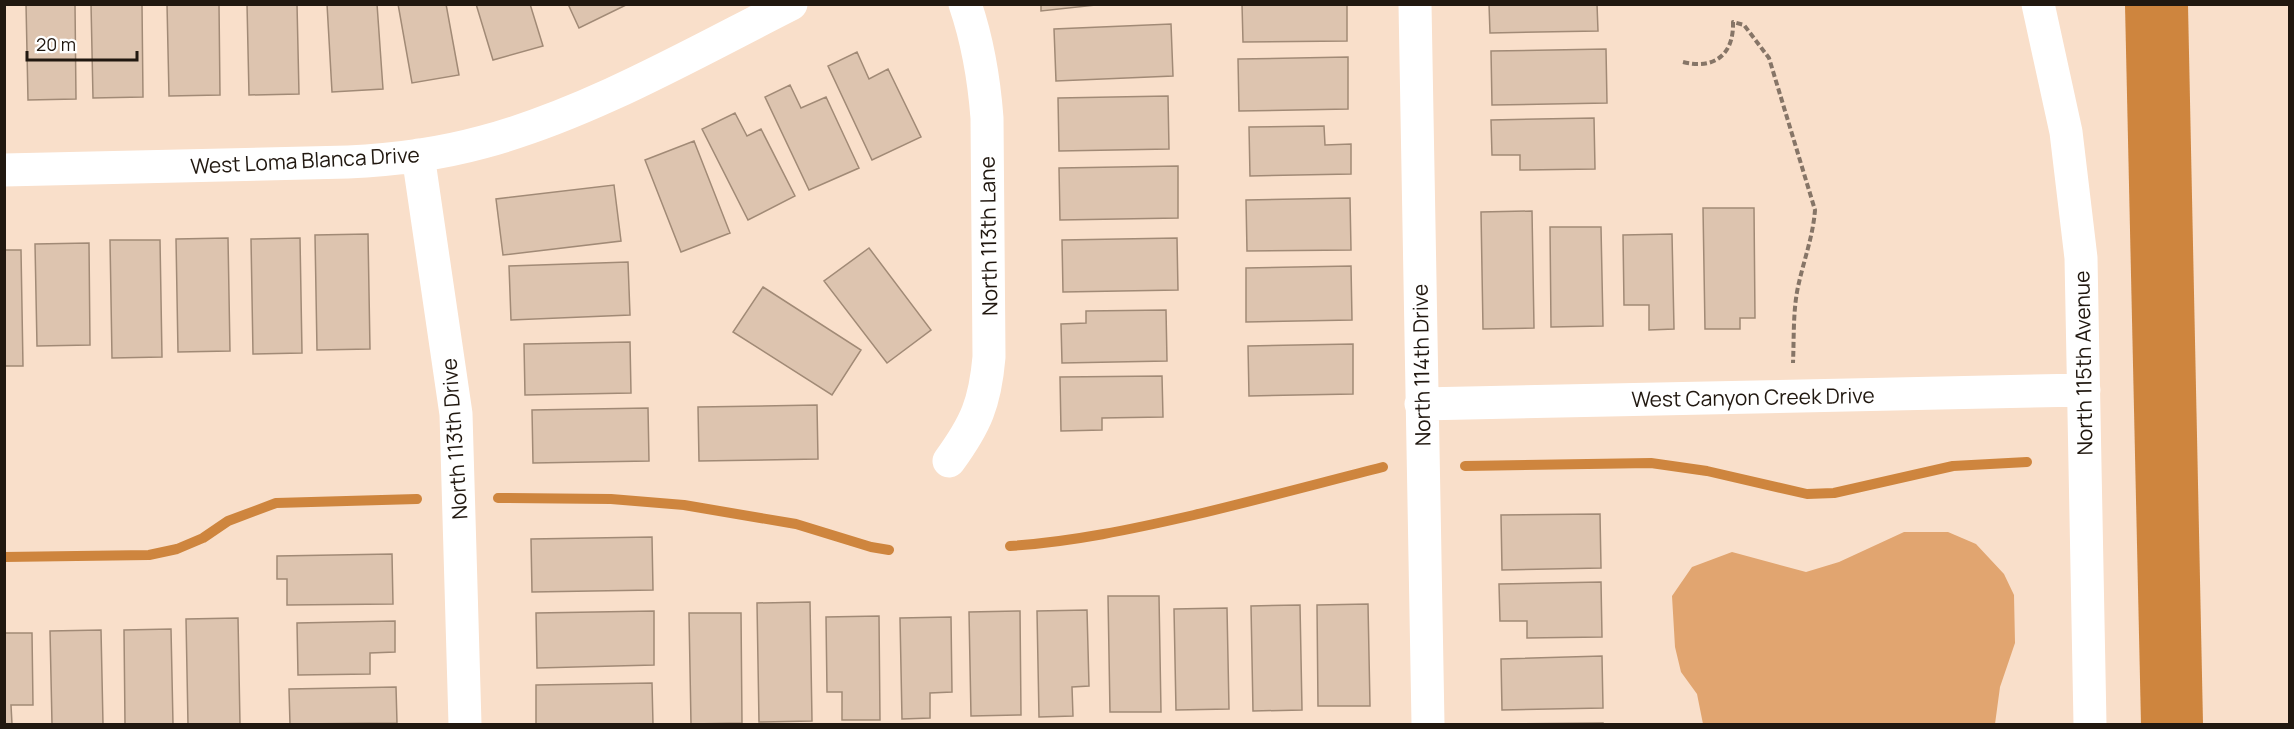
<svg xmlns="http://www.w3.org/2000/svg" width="2294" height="729" font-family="Manrope,sans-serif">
<rect width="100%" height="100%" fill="#f9dfca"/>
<!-- green -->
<path fill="#e1a570" d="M 1904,532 L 1948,532 L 1976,544 L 2004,574 L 2014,595 L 2015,643 L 2000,687 L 1995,724 L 1703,724 L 1697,694 L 1681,672 L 1675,647 L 1672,596 L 1692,567 L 1732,552 L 1806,572 L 1839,562 Z"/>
<!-- water -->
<path fill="#ce853e" d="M 2125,5 L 2188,5 L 2203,724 L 2141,724 Z"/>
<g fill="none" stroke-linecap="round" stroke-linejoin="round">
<!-- stream -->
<path stroke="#ce853e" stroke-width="10" d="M 1465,466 L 1651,463 L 1707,471 L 1807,494 L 1834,493 L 1953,466 L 2027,462
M 498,498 L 611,499 L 684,505 L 796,524 L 871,547 L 889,550
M 1010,546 C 1072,542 1133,529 1194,515 C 1257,500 1320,483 1383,467
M 4,557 L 149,555 L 177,549 L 203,538 L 228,521 L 276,503 L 417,499"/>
</g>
<!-- building -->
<path fill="#ddc4af" stroke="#a18a76" stroke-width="1.5" d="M 26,4 L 75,4 L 76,99 L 28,100 Z
M 91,4 L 142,4 L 143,97 L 93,98 Z
M 167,4 L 219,4 L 220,95 L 169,96 Z
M 247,4 L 297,4 L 299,94 L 249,95 Z
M 327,4 L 377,4 L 383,89 L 332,92 Z
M 398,4 L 446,4 L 459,75 L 412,83 Z
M 476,4 L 530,4 L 543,46 L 493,60 Z
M 568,4 L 626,4 L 626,5 L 579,28 Z
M 1041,4 L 1105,4 L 1041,11 Z
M 1242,4 L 1347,4 L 1347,41 L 1243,42 Z
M 1489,4 L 1597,4 L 1598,31 L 1490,33 Z
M 1171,24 L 1173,76 L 1056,81 L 1054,29 Z
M 1606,49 L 1607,103 L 1492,105 L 1491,51 Z
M 857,52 L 869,79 L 888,69 L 921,137 L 872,160 L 828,66 Z
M 1348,57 L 1348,109 L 1239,111 L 1238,59 Z
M 790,85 L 801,108 L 826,97 L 859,168 L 809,190 L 765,97 Z
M 1168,96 L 1169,149 L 1059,151 L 1058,98 Z
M 735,113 L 747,136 L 761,129 L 795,196 L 748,220 L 702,129 Z
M 1594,118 L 1595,169 L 1520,170 L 1520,155 L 1492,155 L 1491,120 Z
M 1324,126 L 1325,145 L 1351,144 L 1351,174 L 1250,176 L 1249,127 Z
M 694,141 L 730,233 L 681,252 L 645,160 Z
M 1178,166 L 1178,218 L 1060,220 L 1059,168 Z
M 614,185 L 621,241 L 503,255 L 496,199 Z
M 1350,198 L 1351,250 L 1247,251 L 1246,200 Z
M 1703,208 L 1754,208 L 1755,318 L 1740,318 L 1740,329 L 1705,329 Z
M 1532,211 L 1534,328 L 1483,329 L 1481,212 Z
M 1550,227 L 1601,227 L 1603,326 L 1551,327 Z
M 368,234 L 370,349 L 317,350 L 315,235 Z
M 1672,234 L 1674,329 L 1649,330 L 1649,305 L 1624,305 L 1623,235 Z
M 228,238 L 230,351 L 178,352 L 176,239 Z
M 300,238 L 302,353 L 253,354 L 251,239 Z
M 1177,238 L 1178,290 L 1063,292 L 1062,240 Z
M 110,240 L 160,240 L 162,357 L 112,358 Z
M 89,243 L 90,345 L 37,346 L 35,244 Z
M 869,248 L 931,330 L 887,363 L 824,281 Z
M 4,250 L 21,250 L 23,366 L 4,366 Z
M 628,262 L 630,315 L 511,320 L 509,266 Z
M 1351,266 L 1352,320 L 1246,322 L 1246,268 Z
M 763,287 L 861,350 L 832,395 L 733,332 Z
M 1166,310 L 1167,361 L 1062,363 L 1061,324 L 1086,323 L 1086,311 Z
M 630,342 L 631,393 L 525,395 L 524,344 Z
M 1353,344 L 1353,394 L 1249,396 L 1248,346 Z
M 1162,376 L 1163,417 L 1102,418 L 1102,430 L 1061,431 L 1060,377 Z
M 817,405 L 818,459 L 699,461 L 698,407 Z
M 648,408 L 649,461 L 533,463 L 532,410 Z
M 1600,514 L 1601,568 L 1502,570 L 1501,515 Z
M 652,537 L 653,590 L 532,592 L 531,539 Z
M 392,554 L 393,604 L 287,605 L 287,579 L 277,579 L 277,556 Z
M 1601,582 L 1602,637 L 1527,638 L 1527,621 L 1500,621 L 1499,584 Z
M 1108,596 L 1159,596 L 1161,712 L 1110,712 Z
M 810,602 L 812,721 L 759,722 L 757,603 Z
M 1368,604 L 1370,706 L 1318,706 L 1317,605 Z
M 1300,605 L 1302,710 L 1253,711 L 1251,606 Z
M 1227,608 L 1229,709 L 1176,710 L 1174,609 Z
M 1087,610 L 1089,686 L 1072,687 L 1073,716 L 1039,717 L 1037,611 Z
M 654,611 L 654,665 L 537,668 L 536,613 Z
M 1020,611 L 1021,715 L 971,716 L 969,612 Z
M 689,613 L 741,613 L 742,723 L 691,724 Z
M 879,616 L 880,720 L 842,720 L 842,692 L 827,692 L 826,617 Z
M 951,617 L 952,692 L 930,693 L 930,718 L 902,719 L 900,618 Z
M 238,618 L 240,724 L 188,724 L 186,619 Z
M 395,621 L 395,652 L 370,653 L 370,674 L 298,675 L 297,623 Z
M 171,629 L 173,724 L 125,724 L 124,630 Z
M 101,630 L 103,724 L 52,724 L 50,631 Z
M 4,633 L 32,633 L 33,705 L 11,705 L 12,724 L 4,724 Z
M 1602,656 L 1603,708 L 1502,710 L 1501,659 Z
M 652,683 L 653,724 L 536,724 L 536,685 Z
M 396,687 L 397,723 L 290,724 L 289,689 Z
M 1603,723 L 1603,724 L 1502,724 Z"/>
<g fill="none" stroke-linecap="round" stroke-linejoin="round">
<!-- path -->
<path stroke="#867567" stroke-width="4" stroke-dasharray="6 3" stroke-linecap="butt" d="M 1683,62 C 1715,70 1734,54 1733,22 L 1744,25 L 1769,58 L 1815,210 C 1813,238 1802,265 1797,292 C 1793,315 1794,340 1793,363"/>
<!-- minor -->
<path stroke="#fff" stroke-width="33" d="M 1415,4 L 1428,724
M 2038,4 L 2066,132 L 2081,258 L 2090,724
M 418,155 L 456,414 L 465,724
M 4,170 L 348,162 C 394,160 439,154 483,142 C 588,114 694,53 791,4
M 1421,404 L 2084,390
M 949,461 C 976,424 985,403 989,357 L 987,118 C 984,79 978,42 965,4"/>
</g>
<g text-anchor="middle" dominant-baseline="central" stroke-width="4.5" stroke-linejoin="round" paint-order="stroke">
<!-- street labels -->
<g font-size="21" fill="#211810" stroke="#fff">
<text transform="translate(305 160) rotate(-3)">West Loma Blanca Drive</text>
<text transform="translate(988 236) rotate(-91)">North 113th Lane</text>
<text transform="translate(2083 363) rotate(-91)">North 115th Avenue</text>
<text transform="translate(1421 365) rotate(-91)">North 114th Drive</text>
<text transform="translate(1753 397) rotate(-1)">West Canyon Creek Drive</text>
<text transform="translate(454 439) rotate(-94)">North 113th Drive</text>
</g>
</g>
<!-- border -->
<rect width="2294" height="729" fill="none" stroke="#211810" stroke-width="12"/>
<!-- scale -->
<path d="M27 51v9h110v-9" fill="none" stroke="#211810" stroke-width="3"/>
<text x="36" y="51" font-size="18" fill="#211810" stroke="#ffffff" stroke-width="4.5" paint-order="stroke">20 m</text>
</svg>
